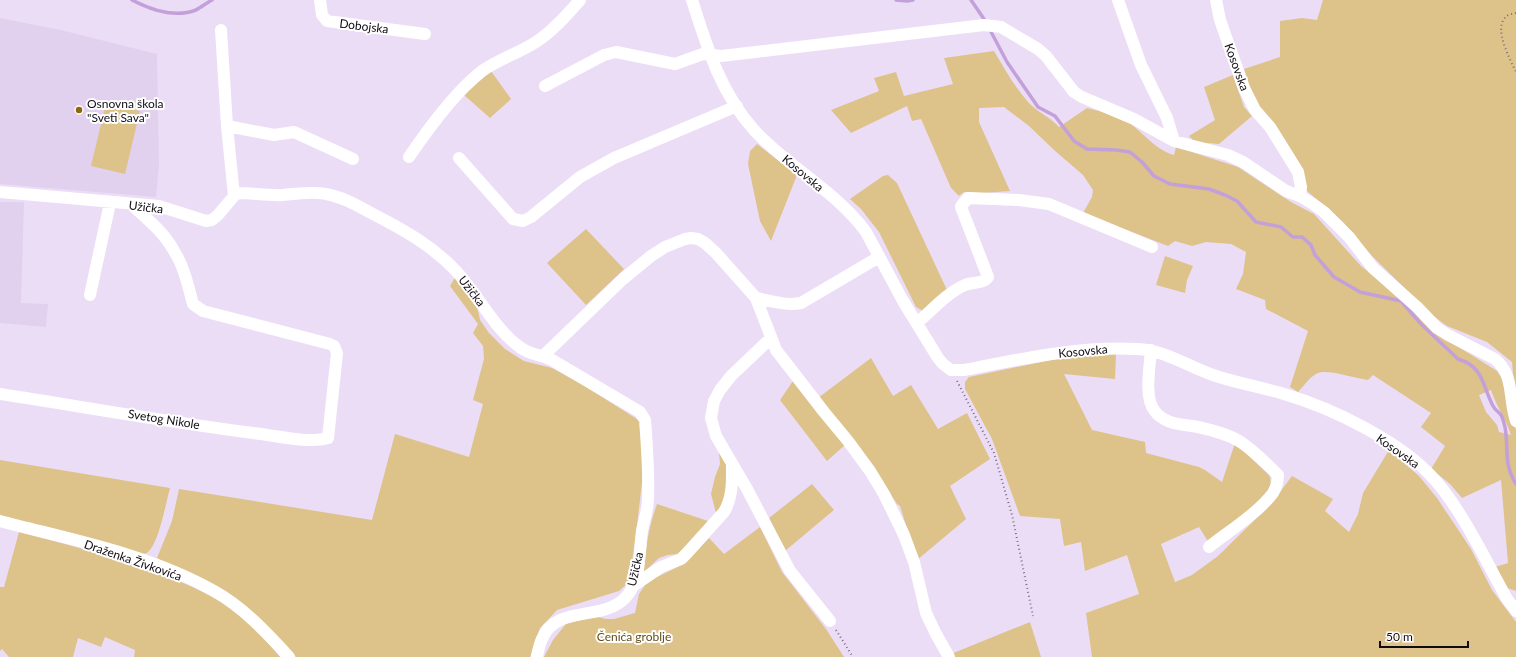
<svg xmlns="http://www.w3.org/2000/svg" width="1516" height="657" font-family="Lato,sans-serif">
<rect width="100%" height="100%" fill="#ecddf6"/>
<!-- built -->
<path fill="#e2d0ef" d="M 0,18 L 61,30 L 157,54 L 159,165 L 156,197 L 0,184 Z
M 0,202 L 24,202 L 21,303 L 48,304 L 46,327 L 0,323 Z"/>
<!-- green -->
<path fill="#ddc289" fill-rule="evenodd" d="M 1323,0 L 1516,0 L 1516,387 L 1514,386 L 1512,362 L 1487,342 L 1447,326 L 1432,315 L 1372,256 L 1343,222 L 1306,190 L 1254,100 L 1244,69 L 1280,57 L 1280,21 L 1302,18 L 1317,20 Z
M 994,51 C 1004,68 1014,86 1028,102 C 1037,112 1050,117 1059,127 L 1087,108 C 1097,111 1110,113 1120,117 C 1140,127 1152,149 1174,155 L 1176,147 L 1238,167 L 1291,202 L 1314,214 L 1361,266 L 1413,308 L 1446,340 L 1470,354 L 1497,371 L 1502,378 L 1514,426 L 1516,430 L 1516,591 L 1507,588 L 1495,567 L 1508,563 L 1501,480 L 1462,498 L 1450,484 L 1431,469 L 1445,446 L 1421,427 L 1431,413 L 1373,375 L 1368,380 C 1356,379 1329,369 1318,373 C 1310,376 1304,386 1298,392 L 1290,387 L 1308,331 L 1266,309 L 1265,300 L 1236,289 L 1243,274 L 1246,252 L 1231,244 L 1206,242 L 1192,246 L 1175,241 L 1168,246 L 1083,213 L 1092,197 L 1093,190 L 1083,175 L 1054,150 L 1029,126 L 1004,107 L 979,108 L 979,122 L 1010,191 L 983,193 L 964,192 L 959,196 L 951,188 L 921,119 L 912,121 L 907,106 L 851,133 L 831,110 L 879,91 L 874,78 L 896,72 L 904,96 L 953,84 L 944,58 ZM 1491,390 C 1496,406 1506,419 1511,435 L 1499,432 L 1497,425 L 1486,412 L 1479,395 Z
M 491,71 L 511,99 L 490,118 L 464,95 Z
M 1233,75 L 1244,107 L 1252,116 L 1219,144 L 1195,142 L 1189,136 L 1215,120 L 1204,87 Z
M 106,103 L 140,111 L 125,174 L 91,166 Z
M 757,144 L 797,175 L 771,241 L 760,221 L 748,164 L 750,151 Z
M 888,175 L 897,183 L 947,290 L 923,311 L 916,307 L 879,232 L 861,209 L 850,199 L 883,176 Z
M 586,229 L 624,269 L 586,305 L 547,263 Z
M 1165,256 L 1193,266 L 1187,280 L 1185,293 L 1156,285 Z
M 456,276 L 477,306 L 480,320 L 489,333 L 505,349 L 524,361 L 552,368 L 583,385 L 640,421 L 643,474 L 636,534 L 629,582 L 619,591 L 557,610 L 540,628 L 530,657 L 296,657 L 262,621 L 157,558 L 172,521 L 179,489 L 372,520 L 395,434 L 469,457 L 483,404 L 473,400 L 484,359 L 483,346 L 473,333 L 478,324 L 450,286 Z
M 1116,354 L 1115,379 L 1064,374 L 1092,430 L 1145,442 L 1146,453 L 1199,467 L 1205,470 L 1222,482 L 1235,443 L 1269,475 C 1271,479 1271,484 1270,488 C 1265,503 1223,531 1209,543 L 1199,527 L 1161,544 L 1175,582 L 1192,575 L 1218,556 L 1271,504 L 1292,476 L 1333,499 L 1325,511 L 1349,532 L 1358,514 L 1363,493 L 1389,450 L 1419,476 L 1437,498 L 1471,549 L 1492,590 L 1516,622 L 1516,657 L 1092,657 L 1086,613 L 1139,594 L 1127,555 L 1085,571 L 1081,542 L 1064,546 L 1060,519 L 1020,516 L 992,439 L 965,389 L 965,382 L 969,377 L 1056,359 L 1081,355 Z
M 871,358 L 893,396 L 911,385 L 938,429 L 967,413 L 990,459 L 950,486 L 966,519 L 917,560 L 900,506 L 897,504 L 867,459 L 818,398 Z
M 793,381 L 846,444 L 827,461 L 780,400 Z
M 719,452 L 727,465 L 727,498 L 716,513 L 711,494 L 715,477 L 720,464 Z
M 0,460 L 170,488 C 166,502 159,543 148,552 C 147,553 144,554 142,554 L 0,516 Z
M 812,484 L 834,510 L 785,551 L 769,518 Z
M 657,504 L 708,521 L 686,550 L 678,554 L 668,555 L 659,558 L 644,572 C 646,546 648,529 657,504 Z
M 760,527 L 782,572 L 826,629 L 844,657 L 544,657 L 553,640 L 566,624 L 595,616 L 606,619 L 614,619 L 635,613 L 639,594 L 645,585 L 653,579 L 686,563 L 709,538 L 724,554 Z
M 19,532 C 84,549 154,566 215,598 C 239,612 263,635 280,657 L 134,657 L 135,650 L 105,637 L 101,647 L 78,638 L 73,657 L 9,657 L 2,649 L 0,651 L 0,587 L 4,587 Z
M 1030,622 L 1041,657 L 955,657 L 951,654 Z"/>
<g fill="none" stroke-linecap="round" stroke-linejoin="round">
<!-- stream -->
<path stroke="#c3a0da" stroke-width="3.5" d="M 132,0 C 151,10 175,18 196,10 C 201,7 207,3 212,0
M 896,0 L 907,1 L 913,0
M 971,0 L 986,22
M 989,28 L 1007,62 L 1038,107 L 1055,116 L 1074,141 L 1087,149 L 1116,150 L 1130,152 L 1142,162 L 1154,176 L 1170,184 L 1209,189 L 1225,195 L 1237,201 L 1256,222 L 1281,227 L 1293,237 L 1302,237 L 1311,245 L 1315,255 L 1334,277 L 1360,292 L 1401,301 L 1421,324 L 1458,359 C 1484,367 1482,385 1493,406 C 1495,410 1499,412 1501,415 C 1503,418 1504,424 1505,427 C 1509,449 1503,464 1516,484"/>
<!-- path -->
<path stroke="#786e7e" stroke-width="2" stroke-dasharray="1 3" stroke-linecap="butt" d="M 1516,13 C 1513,14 1509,14 1507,16 C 1492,27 1510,59 1516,72
M 957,381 L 994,453 L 1012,515 L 1033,616
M 836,630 L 853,657"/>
<!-- minor -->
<path stroke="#fff" stroke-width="12" d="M 320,0 L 322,15 L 327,21 L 425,34
M 692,0 C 707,47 720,92 754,130 C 788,167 836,191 866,232 L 903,301 L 938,358 L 943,364 L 951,370 L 964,370 C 1021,359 1078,346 1137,349 C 1165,350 1187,366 1213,375 C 1236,383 1261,387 1284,394 C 1332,408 1402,442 1435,480 C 1463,512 1486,561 1507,599 L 1516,611
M 1118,0 L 1141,65 L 1167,118 L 1174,141
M 1216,0 L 1220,20 L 1244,88 L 1255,110 L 1270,127 L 1298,172 L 1301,187 L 1300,196
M 221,30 L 227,126 L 234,196
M 545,86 L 604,55 L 616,52 L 675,64 L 703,54 L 721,56 L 984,25 L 1001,27 L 1038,49 L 1046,56 L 1074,92 L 1082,97 L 1134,119 L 1174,141 L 1228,155 L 1243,162 L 1286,191 L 1300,196 L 1313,204 L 1324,212 L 1349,237 L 1373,268 L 1417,307 L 1437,328 L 1448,335 L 1495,359 C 1515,376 1508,398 1516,421
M 227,126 L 274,135 L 294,132 L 353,159
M 409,157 C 428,129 455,92 482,71 C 499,59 519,53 536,42 C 552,32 567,15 580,0
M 459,158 L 513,219 L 523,221 L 531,217 L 580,177 L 614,158 L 737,106
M 0,192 L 159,206 L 206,221 L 212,220 L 218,215 L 234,196 L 238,193 C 253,193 268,196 283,195 C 297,194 312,191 326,194 C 343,197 358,206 373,214 C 404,230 433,246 457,272 C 479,296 494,329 521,348 C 531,355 542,355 552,360 L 640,412 L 645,420 C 647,445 649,473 648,499 C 648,510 644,520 642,531 C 639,552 641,582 625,598 C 602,622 556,604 542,639 C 539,645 538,651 537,657
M 90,295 L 110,203
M 756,298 C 771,301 786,306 801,303 L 879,257
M 917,323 C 931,311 948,292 965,285 C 972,282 984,284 988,277 L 961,207 L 962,205 L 968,198 L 1019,200 L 1049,204 L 1152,247
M 771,338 L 731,376 L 720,390 L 714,401 L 711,418 L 716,436 L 747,489 L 790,571 L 830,621
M 1151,350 C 1150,366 1144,397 1154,410 C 1164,425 1183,424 1198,427 C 1212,430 1227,434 1239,441 C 1249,447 1269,466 1278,475 C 1278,481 1276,488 1273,493 C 1258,513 1229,531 1209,547
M 543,356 L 623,279 L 651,256 L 665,247 L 685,239 L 691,238 L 698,239 L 705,243 L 716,253 L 756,298 L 776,350 L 824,412 L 848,441 L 870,471 L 884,494 L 904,535 L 914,562 L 926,613 L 936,634 L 949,657
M 0,394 C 84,407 168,422 253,433 C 275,435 307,444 328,438 L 337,353 L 334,346 L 330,344 L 203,311 L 193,304 C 188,286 184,266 174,251 C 164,232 147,219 132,205
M 0,521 C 72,540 149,554 214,591 C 243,607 267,633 289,657
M 633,586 L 661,567 L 681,559 L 687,553 L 724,512 C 733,497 732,481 732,464"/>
</g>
<!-- markers -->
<circle fill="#8c690a" stroke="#fff" stroke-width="1.5" cx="79" cy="110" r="4"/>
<g text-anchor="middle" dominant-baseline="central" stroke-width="4" stroke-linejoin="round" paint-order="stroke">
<!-- street labels -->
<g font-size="12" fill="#110c14" stroke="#fff">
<text transform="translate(364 26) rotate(7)">Dobojska</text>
<text transform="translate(1237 67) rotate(70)">Kosovska</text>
<text transform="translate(803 173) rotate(40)">Kosovska</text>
<text transform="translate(146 207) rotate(7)">Užička</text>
<text transform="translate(472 291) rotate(52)">Užička</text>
<text transform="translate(1083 351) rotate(-5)">Kosovska</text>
<text transform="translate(164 419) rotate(9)">Svetog Nikole</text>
<text transform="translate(1398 451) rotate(35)">Kosovska</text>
<text transform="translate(133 560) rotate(19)">Draženka Živkovića</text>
<text transform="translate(635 569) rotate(-77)">Užička</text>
</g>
<!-- poi labels -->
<g font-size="12" fill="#110c14" stroke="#fff" text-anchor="start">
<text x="87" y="103">Osnovna škola<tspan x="87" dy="14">"Sveti Sava"</tspan></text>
</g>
<!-- park labels -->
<g font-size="12" fill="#644e1c" stroke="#fff">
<text x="634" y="636">Čenića groblje</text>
</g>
</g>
<!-- scale -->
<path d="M1380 641v6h88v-6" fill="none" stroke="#110c14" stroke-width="2"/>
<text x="1386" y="641" font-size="12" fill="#110c14" stroke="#ffffff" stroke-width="3" paint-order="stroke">50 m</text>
</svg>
